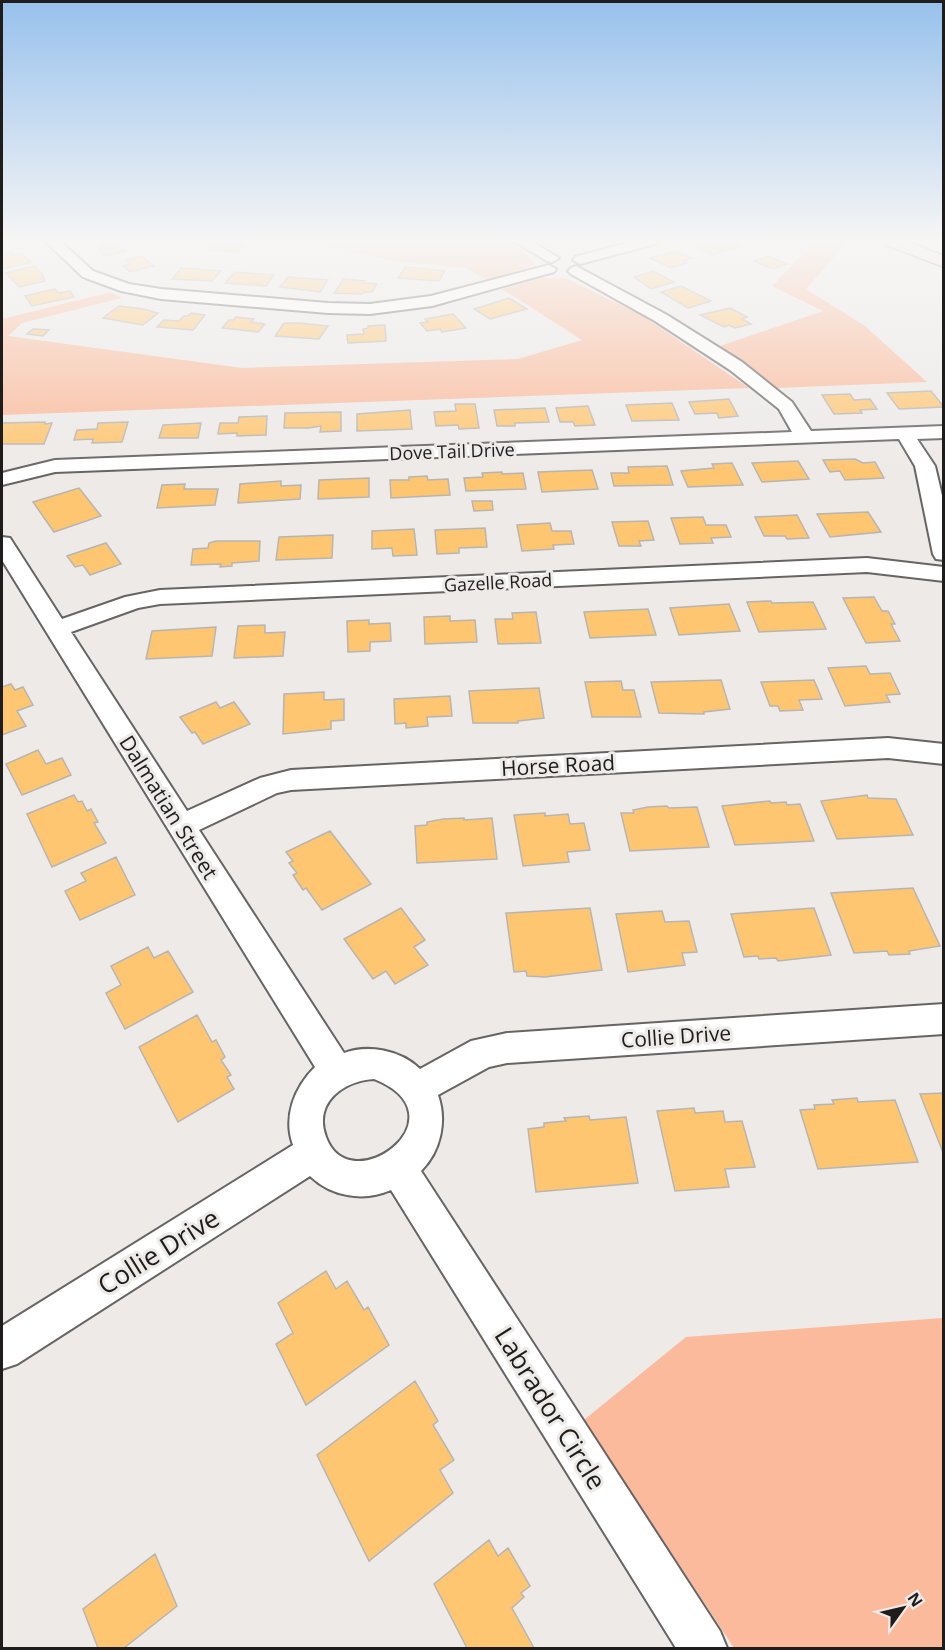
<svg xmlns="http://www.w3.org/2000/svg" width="945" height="1650" font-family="'Open Sans',sans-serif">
<rect width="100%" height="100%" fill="#edeae8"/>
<!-- green -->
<path fill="#faba9b" d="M 316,241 L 419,241 L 431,243 L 441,241 C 476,241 515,232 535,265 L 490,282 L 466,268 L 401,262 L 326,247 Z
M 801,241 L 848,241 L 806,289 L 865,326 L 927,382 L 775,388 L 717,347 L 823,311 L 772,286 L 811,246 Z
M 543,278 L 565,278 L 643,316 L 749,388 L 2,415 L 2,319 L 111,292 L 122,298 L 22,323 L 8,336 L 242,368 L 518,359 L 582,340 L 502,289 Z
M 943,1318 L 943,1648 L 734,1648 L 584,1420 L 686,1337 Z"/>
<!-- building -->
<path fill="#ffc672" stroke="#b7b5b2" stroke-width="1.5" d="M 114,241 L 126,251 L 105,256 L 98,249 L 103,248 L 98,244 Z
M 218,241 L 237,241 L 247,242 L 237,252 L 209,250 Z
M 709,241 L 730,241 L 741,246 L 712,255 L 696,247 Z
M 12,252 L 14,255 L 21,253 L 31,262 L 2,269 L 2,255 Z
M 671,252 L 680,253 L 692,258 L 683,261 L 687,263 L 671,268 L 650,258 Z
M 141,256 L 154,266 L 130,272 L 123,266 L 131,264 L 125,260 Z
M 768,256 L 787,264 L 773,269 L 754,261 Z
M 34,266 L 43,275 L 45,281 L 19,287 L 6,273 Z
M 405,267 L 445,271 L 439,281 L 398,278 Z
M 181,268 L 221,271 L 212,281 L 172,279 Z
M 653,271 L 674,282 L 651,289 L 634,277 Z
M 235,272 L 274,275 L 266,286 L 225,283 Z
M 288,277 L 328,280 L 320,292 L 280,287 Z
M 344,279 L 365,281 L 364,283 L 377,284 L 372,292 L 364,292 L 362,294 L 334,293 Z
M 681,286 L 711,301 L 688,308 L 661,292 Z
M 55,289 L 58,293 L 70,291 L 74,297 L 32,306 L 25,296 Z
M 509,298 L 527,309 L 490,319 L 474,309 Z
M 119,306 L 144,309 L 158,313 L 143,325 L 103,318 Z
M 730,308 L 747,317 L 742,319 L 751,324 L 735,328 L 729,325 L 724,327 L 700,315 Z
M 191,313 L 205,315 L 193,330 L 157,327 L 164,320 L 179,321 L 184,316 L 188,316 Z
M 453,314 L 466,328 L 442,332 L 440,329 L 427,331 L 420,323 L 428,322 L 425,319 Z
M 236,317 L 254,319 L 251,322 L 265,324 L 258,332 L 222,328 L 229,320 L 233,320 Z
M 284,323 L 300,323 L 328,326 L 319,339 L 275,336 Z
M 385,325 L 386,341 L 348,343 L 347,335 L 364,334 L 363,329 L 368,328 L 368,326 Z
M 33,329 L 49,330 L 43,336 L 27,334 Z
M 931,391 L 944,407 L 899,409 L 887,393 Z
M 850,394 L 854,400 L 870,399 L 877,409 L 860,410 L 862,413 L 834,414 L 822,395 Z
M 729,399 L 738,416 L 719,418 L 717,413 L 695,414 L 689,402 Z
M 672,403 L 679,420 L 632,421 L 626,405 Z
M 455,404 L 475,404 L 479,428 L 459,429 L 458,425 L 436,426 L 434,412 L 456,411 Z
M 588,406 L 595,425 L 575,426 L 573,422 L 560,422 L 556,408 Z
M 545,408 L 549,422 L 515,423 L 515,426 L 497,426 L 494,410 Z
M 410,410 L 412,429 L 357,431 L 357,414 Z
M 341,412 L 341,431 L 320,432 L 321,426 L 309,428 L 284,428 L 285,413 Z
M 267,416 L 266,435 L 237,436 L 237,433 L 218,434 L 220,423 L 238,423 L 239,417 Z
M 45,422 L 45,424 L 52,423 L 44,444 L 2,444 L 2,423 Z
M 128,422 L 122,442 L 92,443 L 93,439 L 74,440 L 77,430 L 97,429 L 98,423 Z
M 201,423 L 198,438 L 159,438 L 163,425 Z
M 855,459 L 863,463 L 875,462 L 884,478 L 845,480 L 840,471 L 830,472 L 823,460 Z
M 798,461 L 809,479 L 762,482 L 752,463 Z
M 732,463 L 743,485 L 688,487 L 681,471 L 714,468 L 712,464 Z
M 667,466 L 673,485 L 614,486 L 611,473 L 629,473 L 628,467 Z
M 592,470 L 598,489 L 542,492 L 538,472 Z
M 502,472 L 502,474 L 523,473 L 526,489 L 466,491 L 464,478 L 483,477 L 482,473 Z
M 427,476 L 428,480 L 448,479 L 450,495 L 391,498 L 390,480 L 409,480 L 409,477 Z
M 369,478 L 369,497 L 318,499 L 319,480 Z
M 281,481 L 281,486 L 301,485 L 300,499 L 238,503 L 240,484 Z
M 185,484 L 184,489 L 218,489 L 215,505 L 157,508 L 162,485 Z
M 79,488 L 101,516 L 54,532 L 33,502 Z
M 472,501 L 492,501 L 493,510 L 474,511 Z
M 868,512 L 881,532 L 830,537 L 817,514 Z
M 797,515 L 809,538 L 787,539 L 785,536 L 764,536 L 755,517 Z
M 703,517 L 706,525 L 726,525 L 731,537 L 711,538 L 713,543 L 680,544 L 671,518 Z
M 648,521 L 654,540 L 639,541 L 641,546 L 619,546 L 612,522 Z
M 550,523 L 552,531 L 571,531 L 574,544 L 553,545 L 554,549 L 522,551 L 517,525 Z
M 485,528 L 487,547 L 459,548 L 459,553 L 437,554 L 435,530 Z
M 414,529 L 417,555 L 393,556 L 392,548 L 372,549 L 372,531 Z
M 333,535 L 332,558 L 276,560 L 279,537 Z
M 216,541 L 260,541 L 259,561 L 232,563 L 232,566 L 220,567 L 221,564 L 191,565 L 193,549 L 208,548 L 209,543 Z
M 106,543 L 121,564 L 90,575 L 83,565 L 75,567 L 67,556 Z
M 874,597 L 882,611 L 888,611 L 895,624 L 891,624 L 900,641 L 866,643 L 843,598 Z
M 771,601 L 772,603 L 813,602 L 826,629 L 759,632 L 747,602 Z
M 729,604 L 740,631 L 679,635 L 670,608 Z
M 648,609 L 656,635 L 590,638 L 584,612 Z
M 536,612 L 541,643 L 498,644 L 495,619 L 513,619 L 512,613 Z
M 450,616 L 450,621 L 475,620 L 477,642 L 425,644 L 424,617 Z
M 369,620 L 369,624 L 390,623 L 391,641 L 370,642 L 370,651 L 348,652 L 347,621 Z
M 265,625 L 265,633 L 285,632 L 283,656 L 234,658 L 238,626 Z
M 216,627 L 212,656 L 146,659 L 152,631 Z
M 866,666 L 870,674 L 890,673 L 900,694 L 886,695 L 890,702 L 845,706 L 828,668 Z
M 721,680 L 730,709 L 704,712 L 704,714 L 659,713 L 651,682 Z
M 814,680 L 822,699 L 799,700 L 803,710 L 780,711 L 778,706 L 770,706 L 761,682 Z
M 621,681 L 623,690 L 634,690 L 641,717 L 592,717 L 585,682 Z
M 11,684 L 15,690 L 23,687 L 33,705 L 17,711 L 26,726 L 2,735 L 2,687 Z
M 539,688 L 544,718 L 518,721 L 518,723 L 473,723 L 469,691 Z
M 324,692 L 324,700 L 344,699 L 344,720 L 331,721 L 331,729 L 283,734 L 284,694 Z
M 450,696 L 452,716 L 427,717 L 428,726 L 406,728 L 406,723 L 395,724 L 394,699 Z
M 216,702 L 220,708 L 234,702 L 250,724 L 203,744 L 195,732 L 192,733 L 180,717 Z
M 38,750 L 46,764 L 62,758 L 71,775 L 22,795 L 6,764 Z
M 74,795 L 78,802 L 82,801 L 87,811 L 91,809 L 98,822 L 94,823 L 106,843 L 52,867 L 27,814 Z
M 867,795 L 868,798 L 896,799 L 913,835 L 837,839 L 821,801 Z
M 770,801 L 771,803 L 786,802 L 787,805 L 800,804 L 814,841 L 735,845 L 722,806 Z
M 667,806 L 669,808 L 697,807 L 709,847 L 630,851 L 621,813 L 634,813 L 633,810 L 648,807 Z
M 545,813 L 545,816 L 568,814 L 570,824 L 584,823 L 590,850 L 567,852 L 569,862 L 523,866 L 514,815 Z
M 464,818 L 464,820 L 492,818 L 497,859 L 417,863 L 415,826 L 427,825 L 427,822 L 443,819 Z
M 330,831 L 371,884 L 322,910 L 306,888 L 303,890 L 293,875 L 297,873 L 289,863 L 293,861 L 286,852 Z
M 116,857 L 135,895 L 80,920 L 65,891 L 86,881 L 81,873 Z
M 913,888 L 940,946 L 909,951 L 910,954 L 889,955 L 887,951 L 854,953 L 831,893 Z
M 401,908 L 425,940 L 414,947 L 428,965 L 395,984 L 386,971 L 373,979 L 344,939 Z
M 590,908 L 602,970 L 545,977 L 527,976 L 526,971 L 514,972 L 506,913 Z
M 814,908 L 831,955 L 778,961 L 776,958 L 759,959 L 758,956 L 744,957 L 731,914 Z
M 662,911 L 665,922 L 689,921 L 697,952 L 682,953 L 685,965 L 628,972 L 616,914 Z
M 148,947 L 154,958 L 168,951 L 193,992 L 125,1029 L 106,993 L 121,985 L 111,966 Z
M 197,1015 L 212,1042 L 216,1040 L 225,1057 L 221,1060 L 231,1075 L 227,1077 L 234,1089 L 178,1122 L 139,1047 Z
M 944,1093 L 944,1155 L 920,1094 Z
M 857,1098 L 858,1102 L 895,1100 L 918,1162 L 818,1169 L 800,1110 L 815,1109 L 814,1105 L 834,1104 L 832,1100 Z
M 694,1108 L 695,1113 L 723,1111 L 725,1122 L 742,1121 L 755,1167 L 725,1169 L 729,1187 L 675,1191 L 657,1111 Z
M 589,1116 L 590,1120 L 626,1117 L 638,1183 L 536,1192 L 528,1129 L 544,1127 L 544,1123 L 566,1121 L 564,1118 Z
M 326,1271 L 336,1289 L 347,1281 L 364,1310 L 368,1307 L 389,1345 L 306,1405 L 276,1344 L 293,1333 L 278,1303 Z
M 415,1381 L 438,1421 L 433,1425 L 454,1460 L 440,1470 L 453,1493 L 369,1561 L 317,1455 Z
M 489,1540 L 498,1556 L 508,1548 L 530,1586 L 521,1593 L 524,1597 L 512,1608 L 534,1648 L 467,1648 L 434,1584 Z
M 155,1554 L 177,1606 L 124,1648 L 98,1648 L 83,1609 Z"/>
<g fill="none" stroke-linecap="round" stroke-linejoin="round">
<!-- street casing -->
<g stroke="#676463" stroke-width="4">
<path id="street" d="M 45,241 L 60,241 L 93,271 L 129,284 L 161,289 L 328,303 L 370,304 L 431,296 L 549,265 L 556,269 L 554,272 L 432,306 L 370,314 L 328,313 L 161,299 L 121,291 L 83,277 Z
M 514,241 L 531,241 L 559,258 L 552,262 L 547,261 Z
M 634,241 L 657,241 L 655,244 L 580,264 L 573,260 L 575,257 Z
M 576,266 L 667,315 L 742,362 L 792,402 L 811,431 L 944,426 L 944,438 L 917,439 L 935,466 L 944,504 L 944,560 L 936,559 L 933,554 L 915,466 L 899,439 L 55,472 L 2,485 L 2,473 L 55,460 L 792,432 L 779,409 L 730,370 L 655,321 L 571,274 L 568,271 L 571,268 Z
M 2,537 L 10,538 L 62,619 L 125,597 L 160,590 L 867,558 L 944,567 L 944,581 L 867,572 L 160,604 L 138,608 L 71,632 L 187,811 L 260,778 L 291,770 L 888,738 L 944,744 L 944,764 L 888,758 L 291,790 L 277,793 L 199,830 L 344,1053 C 368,1044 401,1050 420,1069 L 471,1041 L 507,1033 L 944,1004 L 944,1034 L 507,1063 L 489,1067 L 438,1095 C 447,1121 441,1151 421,1171 L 720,1631 L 727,1648 L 676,1648 L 391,1190 C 364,1202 332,1197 310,1176 L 17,1364 L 2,1369 L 2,1326 L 293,1145 C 283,1117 294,1088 315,1067 L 2,560 ZM 374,1079 C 467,1116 350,1203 326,1137 C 313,1102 344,1081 374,1079 Z"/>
</g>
<!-- secondary casing -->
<g stroke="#676463" stroke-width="3">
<path id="secondary" d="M 884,241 L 906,241 L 944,256 L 944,267 L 886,245 Z"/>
</g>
<!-- street -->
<use href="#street" fill="#fff" fill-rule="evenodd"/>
<!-- secondary -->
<use href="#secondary" fill="#f7d7de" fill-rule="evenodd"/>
</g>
<!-- sky -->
<linearGradient id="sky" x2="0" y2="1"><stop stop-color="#97c1ec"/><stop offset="0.51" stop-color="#f7f6f5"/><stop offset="1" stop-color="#f7f6f5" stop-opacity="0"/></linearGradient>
<rect width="945" height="472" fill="url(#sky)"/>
<g text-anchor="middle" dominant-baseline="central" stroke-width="6" stroke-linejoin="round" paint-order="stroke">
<!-- far-street labels -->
<g font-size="18" fill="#1e1d1c" stroke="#edeae8">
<text transform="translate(452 451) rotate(-2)">Dove Tail Drive</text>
<text transform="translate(498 582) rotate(-3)">Gazelle Road</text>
</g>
<!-- street labels -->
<g font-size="21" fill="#1e1d1c" stroke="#edeae8">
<text transform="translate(558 765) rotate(-3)">Horse Road</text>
<text transform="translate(169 807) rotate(58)">Dalmatian Street</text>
<text transform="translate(676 1036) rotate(-4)">Collie Drive</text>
</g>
<!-- near-street labels -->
<g font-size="26" fill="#1e1d1c" stroke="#edeae8">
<text transform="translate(158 1251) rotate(-32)">Collie Drive</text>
<text transform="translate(551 1408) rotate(58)">Labrador Circle</text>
</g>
</g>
<!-- border -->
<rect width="945" height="1650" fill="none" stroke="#1e1d1c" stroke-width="6"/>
<!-- north arrow -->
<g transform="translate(903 1608) rotate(56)" stroke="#edeae8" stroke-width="4.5" paint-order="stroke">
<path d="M0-4.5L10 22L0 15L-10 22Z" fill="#1e1d1c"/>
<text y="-9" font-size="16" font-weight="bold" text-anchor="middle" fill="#1e1d1c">N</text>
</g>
</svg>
